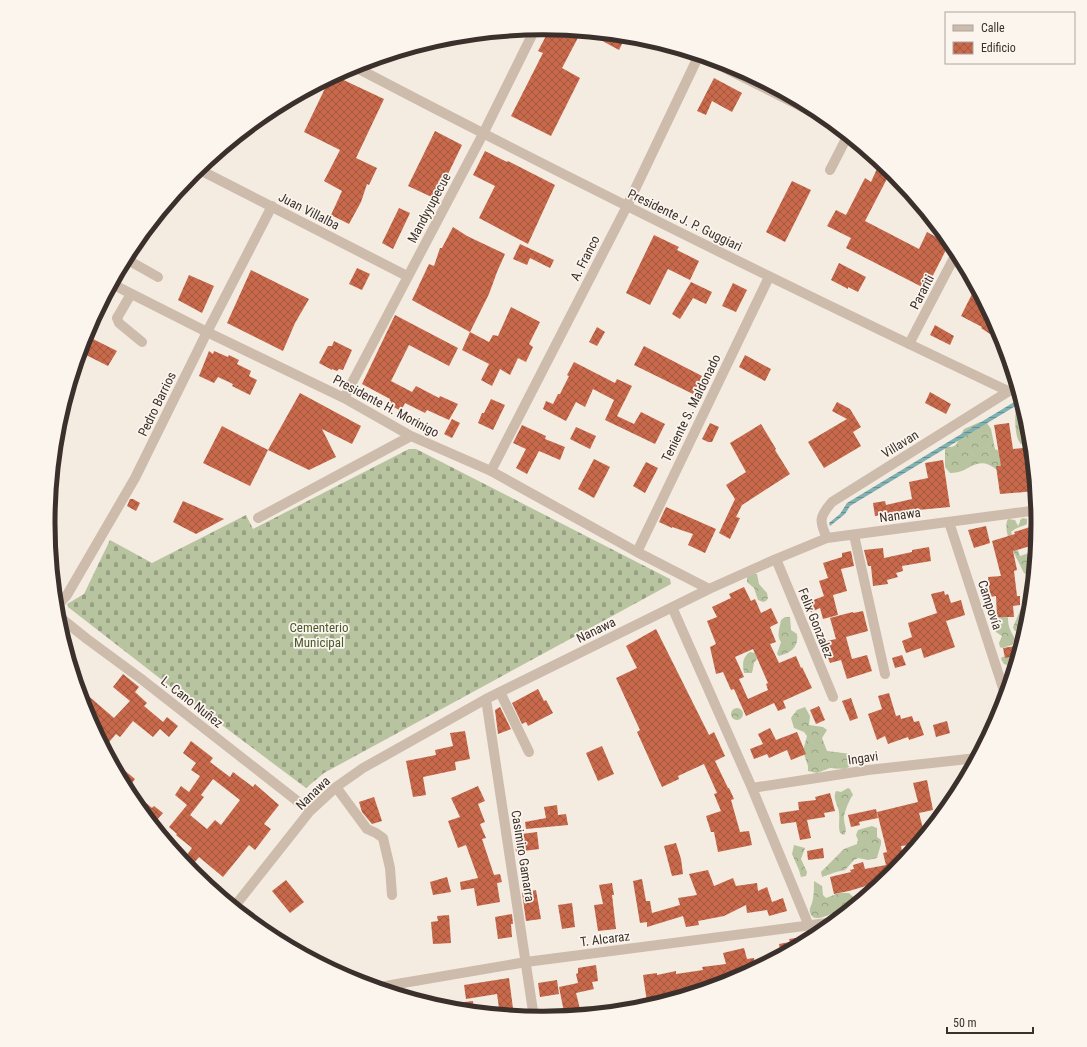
<svg xmlns="http://www.w3.org/2000/svg" width="1087" height="1047" font-family="'Roboto Condensed',sans-serif">
<defs>
<pattern id="forest-crowns" width="20" height="18" patternUnits="userSpaceOnUse"><rect width="20" height="18" fill="#b8c4a0"/><path d="M2 6a3 3 0 1 1 6 0M12 15a3 3 0 1 1 6 0" fill="none" stroke="#97a083"/></pattern>
<pattern id="cemetery-stones" width="16" height="16" patternUnits="userSpaceOnUse"><rect width="16" height="16" fill="#b8c4a0"/><path d="M2 7V4a2 2 0 0 1 4 0v3zM10 15v-3a2 2 0 0 1 4 0v3z" fill="#97a083"/></pattern>
<pattern id="water-rules" width="6" height="5" patternUnits="userSpaceOnUse"><rect width="6" height="5" fill="#7fb0b2"/><path d="M0 2.5h6" fill="none" stroke="#699091"/></pattern>
<pattern id="building-cross-hatch" width="8" height="8" patternUnits="userSpaceOnUse"><rect width="8" height="8" fill="#c8694b"/><path d="M0 0l8 8M0 8l8-8" fill="none" stroke="#a4573f"/></pattern>
</defs>
<rect width="100%" height="100%" fill="#f4ebe1"/>
<!-- forest -->
<path fill="url(#forest-crowns)" d="M 1020,396 L 1030,427 L 1031,446 L 1021,444 C 1013,437 1014,404 1020,396 Z
M 980,422 L 987,423 L 991,429 L 995,449 L 1012,457 L 997,470 C 976,453 970,474 950,473 L 945,467 L 945,446 L 952,447 L 956,445 L 964,429 Z
M 1023,518 L 1027,519 L 1027,524 L 1015,529 L 1011,532 L 1020,556 L 1029,553 L 1035,549 L 1036,550 L 1034,570 L 1026,574 L 1024,573 C 1018,561 1001,531 1008,519 L 1015,520 L 1018,526 L 1020,522 L 1020,520 Z
M 752,573 L 757,574 L 759,584 L 767,593 L 768,598 L 766,601 L 763,602 L 758,600 L 754,588 L 747,582 L 747,577 Z
M 1027,593 L 1032,594 L 1032,598 L 1029,599 C 1028,604 1030,608 1030,612 C 1030,620 1027,627 1025,635 L 1020,634 L 1014,630 L 1013,627 L 1023,604 L 1023,594 Z
M 996,614 L 1004,614 L 1008,618 C 1008,628 1011,631 1015,639 L 1012,645 L 1002,648 L 1000,647 L 999,643 L 1002,636 L 996,632 L 991,621 Z
M 785,617 L 790,617 L 791,630 L 797,634 C 799,647 791,653 779,656 L 777,654 L 781,642 C 776,636 780,627 781,620 Z
M 750,652 L 755,653 L 757,659 L 754,663 L 752,673 L 744,673 C 742,663 743,657 750,652 Z
M 1015,655 L 1017,659 L 1013,661 L 1013,666 L 1015,668 L 1010,685 L 1007,679 L 1010,670 L 1010,666 L 1004,664 L 1001,659 L 1002,657 Z
M 805,707 L 810,716 L 809,725 L 823,727 L 827,730 L 822,738 L 827,751 L 851,754 L 853,758 L 849,767 L 845,769 L 830,768 L 817,773 L 808,771 L 808,766 L 803,751 L 807,736 L 804,732 L 794,728 L 791,718 L 797,710 Z
M731 714a6 6 0 1 1 12 0a6 6 0 1 1-12 0Z
M 848,788 L 850,789 L 853,795 C 850,798 843,815 844,819 C 844,825 848,830 844,835 L 840,833 C 838,826 840,820 839,813 C 839,805 832,800 836,791 L 841,792 Z
M 872,826 L 877,828 L 877,837 L 881,840 L 881,844 L 877,858 L 868,860 L 858,858 L 854,860 L 845,870 L 836,872 L 822,877 L 821,872 L 844,849 L 857,844 L 858,840 L 856,835 L 858,830 Z
M 794,845 L 805,848 L 801,859 L 807,872 L 806,876 L 801,877 L 799,870 L 792,854 Z
M 814,881 L 822,886 L 823,895 L 826,898 L 839,893 L 849,893 L 856,900 L 857,904 C 846,913 846,909 834,913 C 827,915 813,924 810,912 C 809,909 811,906 812,903 C 814,897 814,888 814,881 Z"/>
<!-- cemetery -->
<path fill="url(#cemetery-stones)" d="M 409,449 L 416,449 L 670,579 L 671,584 L 324,773 L 306,788 L 171,687 L 68,607 L 67,604 L 84,594 L 110,540 L 152,563 L 246,515 L 253,529 Z"/>
<!-- water -->
<path fill="url(#water-rules)" d="M 1021,398 L 1022,402 L 850,506 L 845,514 L 830,526 L 829,523 L 840,514 L 847,503 Z"/>
<!-- building -->
<path fill="url(#building-cross-hatch)" fill-rule="evenodd" d="M 541,28 L 581,32 L 562,68 L 580,78 L 551,136 L 511,116 L 543,53 L 538,51 L 546,36 L 540,33 Z
M 586,32 L 595,33 L 626,36 L 619,50 Z
M 335,76 L 384,99 L 356,158 L 377,168 L 369,185 L 367,184 L 361,202 L 349,224 L 331,215 L 342,191 L 324,181 L 340,150 L 304,132 L 330,78 Z
M 714,78 L 742,93 L 732,112 L 712,101 L 706,115 L 697,111 Z
M 435,131 L 462,145 L 436,199 L 408,186 Z
M 485,151 L 507,162 L 508,161 L 555,185 L 528,244 L 479,218 L 495,186 L 473,175 Z
M 880,162 L 891,171 L 865,221 L 919,249 L 927,232 L 949,244 L 926,289 L 846,248 L 851,238 L 827,226 L 836,210 L 846,215 L 865,178 L 871,182 Z
M 792,181 L 811,190 L 785,242 L 766,232 Z
M 399,208 L 410,213 L 393,249 L 382,243 Z
M 453,227 L 467,236 L 505,254 L 497,272 L 489,294 L 470,332 L 412,300 L 429,264 L 434,266 L 440,248 L 442,248 Z
M 654,235 L 679,247 L 677,250 L 699,261 L 690,280 L 668,269 L 650,305 L 626,293 Z
M 520,244 L 554,260 L 550,268 L 530,258 L 527,265 L 513,259 Z
M 839,263 L 866,277 L 858,292 L 848,287 L 848,289 L 831,280 Z
M 357,268 L 370,274 L 362,290 L 349,284 Z
M 251,270 L 309,299 L 295,323 L 283,351 L 227,323 Z
M 189,275 L 214,286 L 202,313 L 178,300 Z
M 691,282 L 712,292 L 706,304 L 693,298 L 680,319 L 672,314 Z
M 733,283 L 747,290 L 736,312 L 722,306 Z
M 976,286 L 995,323 L 990,334 L 981,328 L 982,327 L 961,316 Z
M 511,307 L 540,322 L 529,344 L 533,347 L 526,362 L 518,358 L 510,375 L 500,369 L 492,386 L 481,380 L 489,364 L 462,350 L 470,332 L 489,342 L 493,335 L 498,336 Z
M 395,315 L 458,348 L 449,366 L 409,345 L 391,381 L 412,392 L 416,386 L 439,398 L 440,396 L 458,404 L 449,420 L 427,410 L 425,413 L 405,403 L 401,411 L 388,404 L 390,399 L 362,384 Z
M 935,325 L 954,336 L 950,345 L 930,335 Z
M 597,327 L 605,332 L 597,346 L 589,342 Z
M 85,335 L 117,351 L 108,366 L 80,352 Z
M 334,341 L 352,350 L 343,370 L 339,369 L 337,371 L 332,369 L 332,370 L 319,363 L 328,346 L 332,346 Z
M 644,346 L 702,376 L 693,394 L 634,365 Z
M 209,351 L 213,354 L 214,351 L 228,357 L 229,355 L 239,360 L 237,364 L 251,371 L 249,376 L 257,380 L 250,395 L 232,386 L 233,384 L 218,377 L 214,383 L 199,376 Z
M 745,355 L 771,369 L 765,381 L 739,367 Z
M 574,362 L 615,383 L 617,379 L 632,386 L 617,416 L 634,424 L 641,412 L 665,424 L 655,444 L 605,420 L 614,400 L 593,389 L 585,407 L 576,402 L 566,421 L 543,409 L 546,401 L 553,404 L 558,394 L 560,394 L 569,376 L 567,375 Z
M 930,392 L 951,404 L 946,414 L 925,403 Z
M 300,393 L 361,426 L 352,444 L 322,429 L 336,457 L 309,470 L 268,450 Z
M 491,399 L 505,405 L 493,430 L 478,423 L 482,413 L 484,413 Z
M 837,402 L 850,409 L 861,427 L 853,432 L 861,446 L 824,468 L 808,442 L 847,419 L 832,411 Z
M 452,419 L 460,423 L 452,438 L 444,434 Z
M 710,423 L 719,427 L 712,442 L 708,442 L 702,439 Z
M 1009,423 L 1013,449 L 1031,447 L 1036,491 L 1000,494 L 996,466 L 1001,466 L 994,425 Z
M 761,424 L 776,449 L 775,450 L 790,474 L 742,505 L 736,517 L 740,518 L 730,539 L 719,533 L 735,499 L 726,485 L 746,472 L 730,443 Z
M 522,425 L 546,436 L 545,439 L 565,447 L 560,460 L 539,451 L 527,474 L 516,468 L 526,449 L 513,443 Z
M 222,426 L 268,450 L 250,486 L 203,463 Z
M 576,427 L 596,436 L 590,449 L 570,439 Z
M 594,459 L 610,467 L 594,498 L 578,489 Z
M 943,460 L 950,507 L 896,512 L 875,516 L 873,503 L 885,501 L 886,505 L 912,499 L 909,482 L 928,478 L 925,463 Z
M 646,462 L 658,468 L 645,493 L 633,486 Z
M 130,499 L 133,499 L 140,503 L 136,511 L 127,506 Z
M 183,501 L 224,519 L 196,534 L 173,522 Z
M 666,507 L 716,529 L 705,553 L 688,545 L 693,534 L 672,527 L 672,528 L 659,522 Z
M 986,526 L 990,543 L 974,548 L 968,530 Z
M 1030,527 L 1031,533 L 1038,531 L 1037,543 L 1034,544 L 1034,545 L 1013,551 L 1017,570 L 1014,571 L 1017,596 L 1020,596 L 1020,605 L 1013,606 L 1014,617 L 997,617 L 996,596 L 990,597 L 988,577 L 1001,576 L 992,541 L 1015,534 L 1014,532 Z
M 929,547 L 931,561 L 902,566 L 903,571 L 896,573 L 898,577 L 887,580 L 888,584 L 873,586 L 871,566 L 868,566 L 864,550 L 883,548 L 884,558 L 912,552 L 912,550 Z
M 851,551 L 854,566 L 841,569 L 847,591 L 833,595 L 838,615 L 823,619 L 820,608 L 811,612 L 806,603 L 824,596 L 819,581 L 828,578 L 823,563 L 842,557 L 842,553 Z
M 744,587 L 751,601 L 755,599 L 761,613 L 771,608 L 778,623 L 770,627 L 776,642 L 770,644 L 779,663 L 796,656 L 801,668 L 802,667 L 812,688 L 783,701 L 786,708 L 778,711 L 774,703 L 746,716 L 734,689 L 731,690 L 723,672 L 716,674 L 710,647 L 716,644 L 707,621 L 717,617 L 712,607 L 731,598 L 729,594 ZM 753,649 L 768,683 L 766,684 L 768,690 L 748,699 L 739,679 L 744,677 L 735,657 Z
M 944,591 L 945,595 L 948,594 L 951,603 L 961,600 L 965,615 L 946,621 L 955,647 L 924,658 L 921,648 L 906,653 L 902,641 L 912,637 L 908,623 L 937,613 L 931,594 Z
M 863,611 L 868,631 L 846,637 L 852,659 L 867,655 L 872,671 L 847,679 L 841,660 L 830,663 L 822,642 L 836,639 L 830,618 L 845,614 L 853,612 L 853,613 Z
M 656,629 L 709,735 L 714,732 L 725,756 L 715,761 L 728,788 L 729,788 L 734,799 L 731,800 L 740,832 L 749,831 L 752,845 L 718,852 L 714,832 L 711,832 L 706,816 L 721,811 L 714,794 L 717,793 L 704,764 L 678,776 L 679,779 L 662,787 L 637,732 L 640,730 L 616,678 L 637,668 L 626,646 Z
M 1022,645 L 1019,655 L 1005,658 L 1003,648 Z
M 902,655 L 906,665 L 895,668 L 892,658 Z
M 123,674 L 139,687 L 135,692 L 147,703 L 144,706 L 163,722 L 167,717 L 178,726 L 169,737 L 160,729 L 153,737 L 133,721 L 120,737 L 116,734 L 104,748 L 93,727 L 99,721 L 84,707 L 77,686 L 114,718 L 130,701 L 113,687 Z
M 538,689 L 544,701 L 546,700 L 553,713 L 528,726 L 526,722 L 522,724 L 512,703 Z
M 889,693 L 896,716 L 900,715 L 901,719 L 912,716 L 914,722 L 919,721 L 924,735 L 909,740 L 908,737 L 888,744 L 885,736 L 877,740 L 868,714 L 882,709 L 878,696 Z
M 851,698 L 858,718 L 850,721 L 842,701 Z
M 819,706 L 825,720 L 816,724 L 810,710 Z
M 500,707 L 511,729 L 498,734 L 495,710 Z
M 947,721 L 950,733 L 936,737 L 933,725 Z
M 770,728 L 776,740 L 797,732 L 806,754 L 791,760 L 787,750 L 769,758 L 767,754 L 754,759 L 750,749 L 763,744 L 758,734 Z
M 465,731 L 470,759 L 455,762 L 456,770 L 423,777 L 426,795 L 413,797 L 406,761 L 436,755 L 435,750 L 453,746 L 450,733 Z
M 191,741 L 213,758 L 210,762 L 230,777 L 233,772 L 253,787 L 255,784 L 279,805 L 264,824 L 271,829 L 255,850 L 249,845 L 223,877 L 199,857 L 194,863 L 186,856 L 192,848 L 176,835 L 177,834 L 169,827 L 187,805 L 175,795 L 181,786 L 189,792 L 200,776 L 191,770 L 196,763 L 183,753 ZM 213,779 L 240,800 L 221,825 L 215,820 L 207,829 L 190,815 L 204,797 L 201,795 Z
M 602,746 L 614,774 L 598,781 L 586,753 Z
M 124,770 L 135,779 L 127,790 L 119,776 Z
M 927,780 L 933,810 L 919,813 L 925,836 L 918,844 L 901,846 L 904,861 L 894,874 L 886,881 L 869,884 L 869,885 L 849,891 L 834,894 L 830,877 L 851,872 L 850,870 L 854,869 L 853,865 L 863,862 L 865,869 L 886,865 L 883,853 L 887,852 L 877,812 L 918,802 L 913,783 Z
M 478,786 L 485,801 L 478,804 L 485,822 L 480,824 L 486,838 L 482,839 L 494,875 L 500,874 L 502,882 L 497,883 L 500,902 L 477,906 L 474,888 L 461,890 L 460,882 L 478,878 L 466,845 L 458,848 L 448,821 L 460,817 L 451,798 Z
M 830,793 L 835,811 L 824,813 L 825,817 L 807,820 L 811,838 L 800,840 L 796,822 L 781,824 L 779,813 L 799,810 L 798,802 L 816,800 L 815,797 Z
M 374,797 L 382,821 L 372,824 L 362,812 L 359,802 Z
M 145,802 L 152,808 L 154,806 L 163,813 L 156,821 L 154,819 L 151,823 L 140,809 Z
M 557,805 L 558,815 L 566,814 L 568,825 L 526,829 L 525,822 L 546,818 L 544,807 Z
M 876,809 L 878,818 L 859,822 L 860,825 L 851,827 L 848,815 Z
M 537,832 L 539,849 L 516,852 L 514,835 Z
M 676,843 L 681,859 L 683,874 L 672,876 L 664,846 Z
M 823,848 L 824,858 L 808,860 L 807,851 Z
M 708,870 L 714,886 L 733,878 L 736,886 L 757,883 L 758,891 L 767,887 L 772,902 L 783,898 L 787,911 L 769,916 L 767,910 L 747,913 L 746,905 L 724,916 L 698,921 L 699,925 L 686,927 L 683,916 L 647,927 L 647,922 L 640,923 L 633,881 L 642,879 L 646,901 L 650,901 L 652,913 L 680,905 L 678,898 L 697,895 L 689,874 Z
M 447,877 L 451,892 L 433,895 L 430,882 Z
M 286,880 L 304,902 L 290,913 L 272,891 Z
M 612,883 L 614,895 L 612,895 L 616,929 L 598,931 L 594,905 L 603,904 L 599,885 Z
M 536,890 L 541,919 L 526,921 L 522,893 Z
M 572,903 L 575,927 L 562,929 L 558,905 Z
M 512,914 L 513,924 L 511,924 L 512,937 L 498,939 L 495,917 Z
M 449,915 L 451,943 L 433,944 L 431,922 L 438,921 L 437,916 Z
M 816,935 L 817,936 L 781,956 L 779,944 L 790,942 L 789,939 Z
M 744,948 L 747,959 L 754,958 L 756,969 L 727,983 L 698,986 L 698,988 L 673,992 L 674,997 L 647,1002 L 643,975 L 657,973 L 657,975 L 676,971 L 676,974 L 703,970 L 702,967 L 726,964 L 723,953 Z
M 596,965 L 598,981 L 592,982 L 594,989 L 576,993 L 580,1009 L 564,1012 L 559,987 L 578,983 L 576,974 L 578,973 L 578,968 Z
M 509,978 L 514,1016 L 500,1015 L 497,994 L 466,999 L 464,985 Z
M 557,980 L 559,994 L 540,997 L 538,983 Z
M 473,1001 L 474,1012 L 447,1009 L 440,1007 L 440,1005 Z"/>
<g fill="none" stroke-linecap="round" stroke-linejoin="round">
<!-- minor -->
<path stroke="#cdbbac" stroke-width="10" d="M 701,56 L 830,121
M 353,66 C 569,179 788,287 1008,391
M 198,169 L 407,276
M 830,170 L 848,135
M 126,259 L 158,277
M 112,284 L 207,332 L 344,398 L 411,436 L 491,471 L 637,552 L 709,589
M 131,294 L 117,318 L 119,323 L 142,342
M 909,344 L 957,252
M 344,398 L 483,134 L 535,29
M 491,471 L 627,206 L 699,55
M 258,518 L 411,436
M 949,522 L 1006,697
M 854,535 L 885,674
M 827,538 C 819,521 819,517 832,502 L 1017,386
M 637,552 L 769,277
M 776,559 L 833,697
M 56,607 L 67,595 L 135,478 L 207,332 L 272,206
M 672,607 L 752,788 L 809,926
M 57,615 L 87,639 L 140,678 L 310,811
M 500,692 L 529,752
M 486,699 L 534,1018
M 336,787 L 367,829 L 376,833 L 383,838 L 390,868 L 392,895
M 752,788 L 868,770 L 977,758
M 234,907 L 310,811 L 336,787 L 363,768 L 486,699 L 709,589 L 776,559 L 827,538 L 1038,510
M 397,984 L 399,995
M 380,989 L 381,987 L 397,984 L 526,962 L 835,922"/>
</g>
<g text-anchor="middle" dominant-baseline="central" stroke-width="3.5" stroke-linejoin="round" paint-order="stroke">
<!-- street labels -->
<g font-size="13" fill="#3b302b" stroke="#fbf5ee">
<text transform="translate(429 208) rotate(-62)">Mandyyupecue</text>
<text transform="translate(309 211) rotate(27)">Juan Villalba</text>
<text transform="translate(685 220) rotate(26)">Presidente J. P. Guggiari</text>
<text transform="translate(585 258) rotate(-63)">A. Franco</text>
<text transform="translate(922 292) rotate(-63)">Parariti</text>
<text transform="translate(157 404) rotate(-64)">Pedro Barrios</text>
<text transform="translate(386 406) rotate(28)">Presidente H. Morinigo</text>
<text transform="translate(691 408) rotate(-64)">Teniente S. Maldonado</text>
<text transform="translate(900 444) rotate(-32)">Villavan</text>
<text transform="translate(900 515) rotate(-8)">Nanawa</text>
<text transform="translate(990 605) rotate(72)">Campovía</text>
<text transform="translate(816 623) rotate(68)">Felix Gonzalez</text>
<text transform="translate(596 630) rotate(-26)">Nanawa</text>
<text transform="translate(192 702) rotate(38)">L. Cano Nuñez</text>
<text transform="translate(863 758) rotate(-8)">Ingavi</text>
<text transform="translate(313 793) rotate(-44)">Nanawa</text>
<text transform="translate(523 856) rotate(81)">Casimiro Gamarra</text>
<text transform="translate(605 939) rotate(-7)">T. Alcaraz</text>
</g>
<!-- park labels -->
<g font-size="13" fill="#4a5a2e" stroke="#fbf5ee">
<text x="319" y="627">Cementerio<tspan x="319" dy="15">Municipal</tspan></text>
</g>
</g>
<!-- crop -->
<path d="M0 0H1087V1047H0ZM55 523a488 488 0 1 1 976 0a488 488 0 1 1-976 0Z" fill="#fbf5ee" fill-rule="evenodd"/>
<path fill="none" stroke="#3b302b" stroke-width="5" d="M55 523a488 488 0 1 1 976 0a488 488 0 1 1-976 0Z"/>
<!-- legend -->
<rect x="945" y="12" width="130" height="52" fill="#fbf5ee" stroke="#aea6a0"/>
<rect x="953" y="25" width="20" height="6" fill="#cdbbac" stroke="#aea6a0"/>
<text x="981" y="32" font-size="12" fill="#3b302b">Calle</text>
<rect x="953" y="42" width="20" height="12" fill="url(#building-cross-hatch)" stroke="#aea6a0"/>
<text x="981" y="52" font-size="12" fill="#3b302b">Edificio</text>
<!-- scale -->
<path d="M947 1027v6h86v-6" fill="none" stroke="#3b302b" stroke-width="2"/>
<text x="953" y="1027" font-size="12" fill="#3b302b" stroke="#fbf5ee" stroke-width="3" paint-order="stroke">50 m</text>
</svg>
